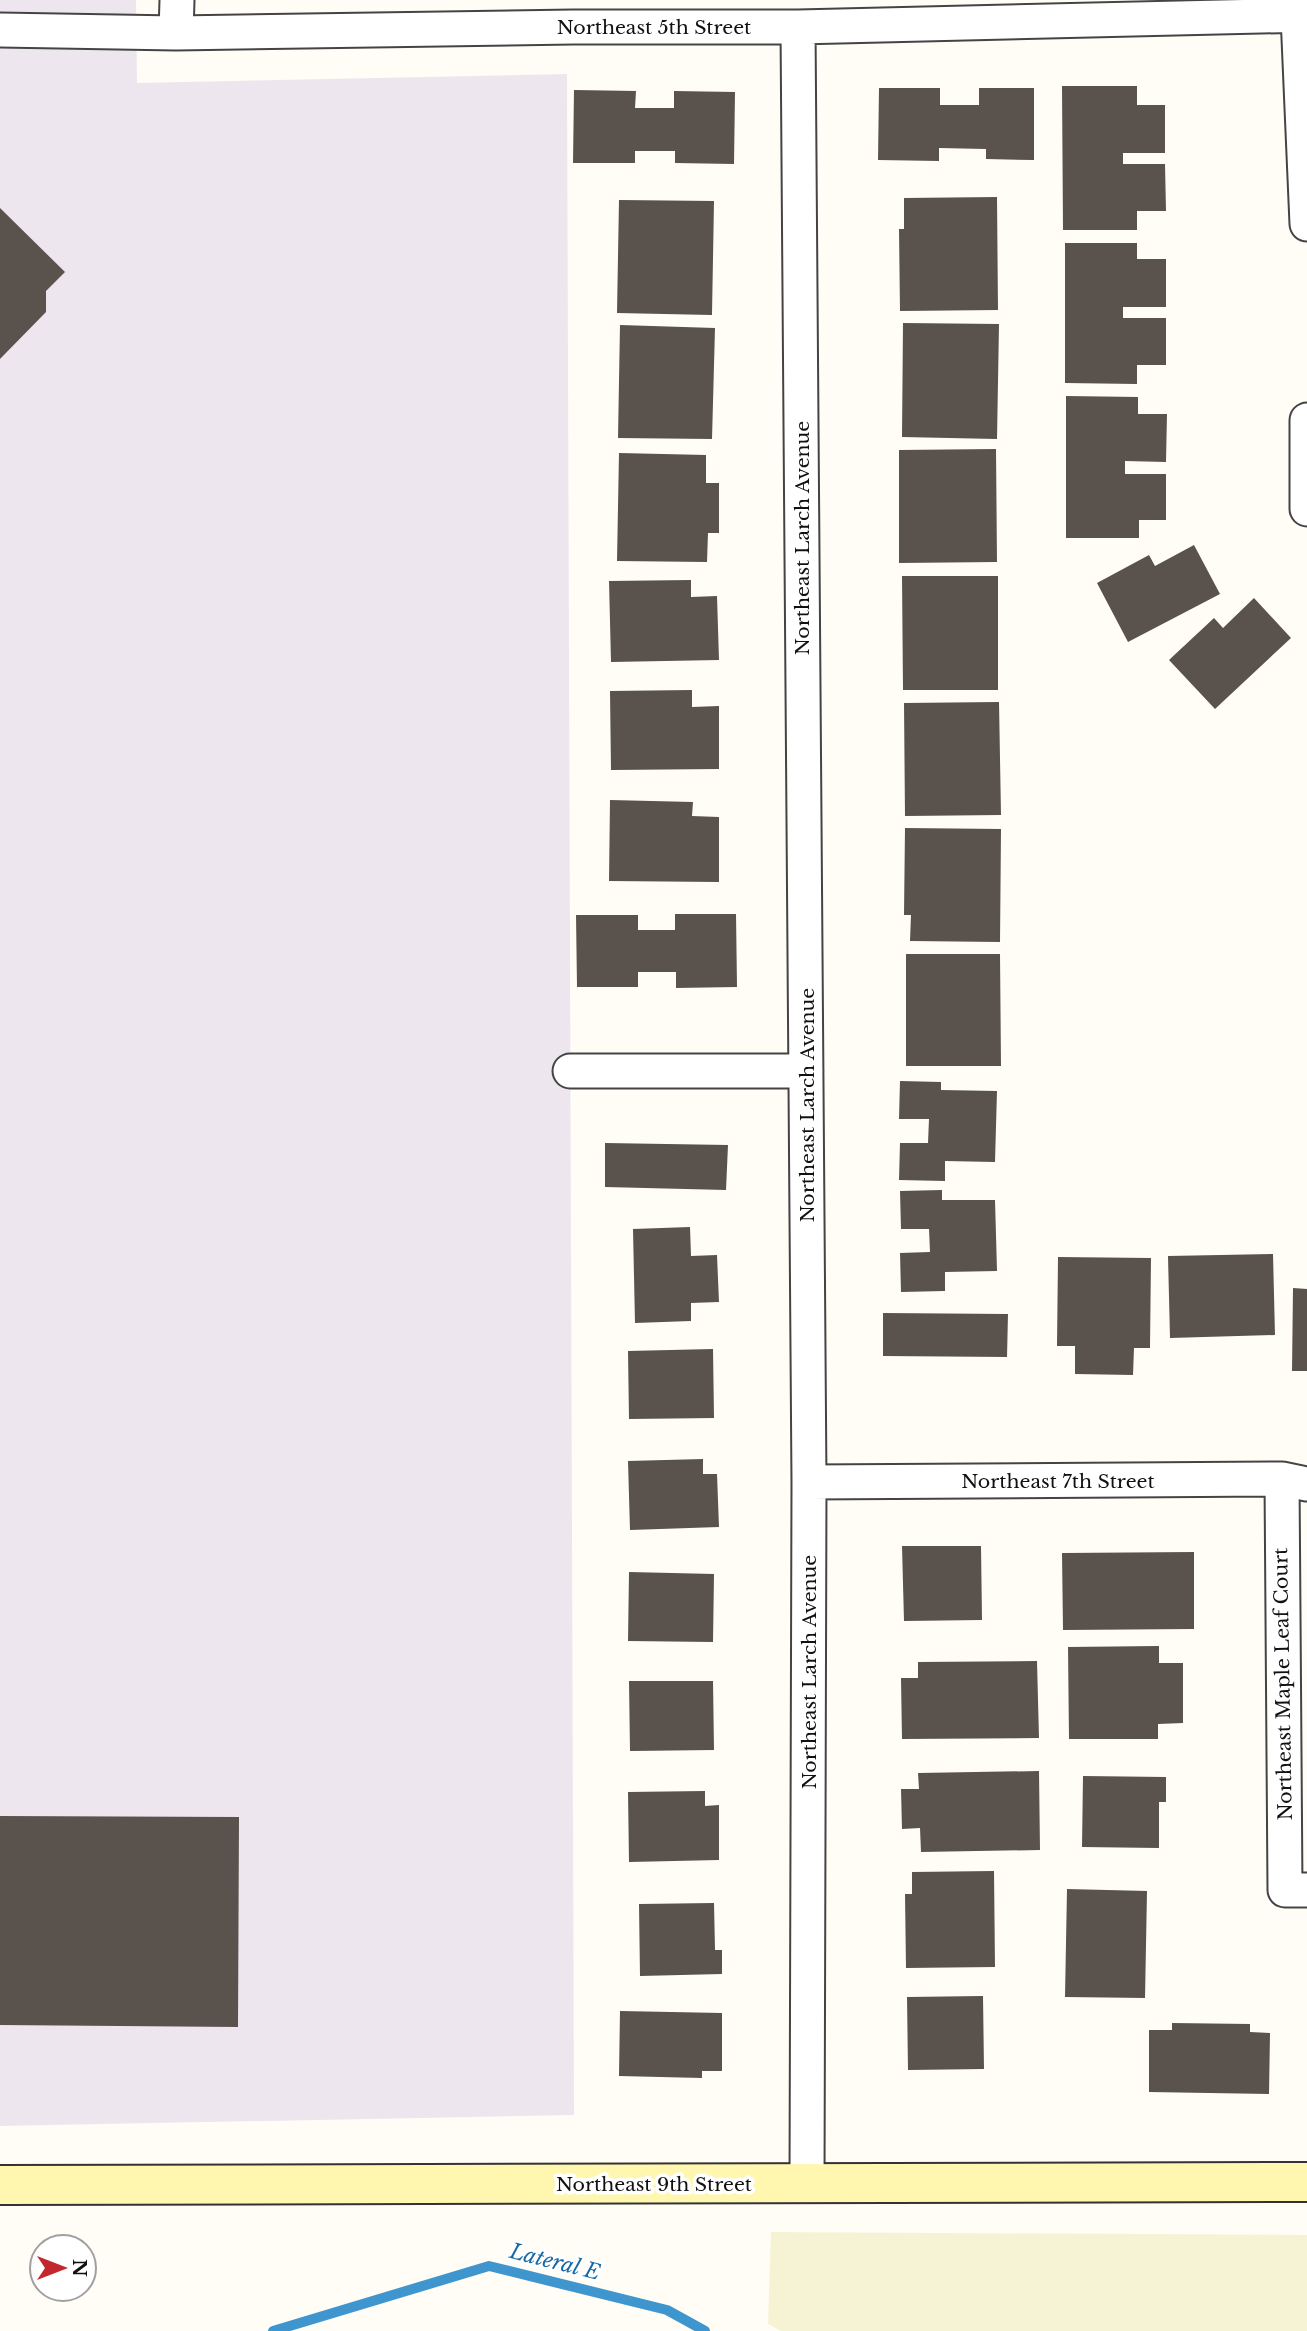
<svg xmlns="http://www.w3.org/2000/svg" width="1307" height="2331" font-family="'Libre Baskerville',serif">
<rect width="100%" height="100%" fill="#fffdf5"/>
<!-- industrial -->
<path fill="#eee6ef" d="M 0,0 L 136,0 L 137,83 L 567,74 L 574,2115 L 0,2126 Z"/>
<!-- farmland -->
<path fill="#f6f3d4" d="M 771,2232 L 1307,2235 L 1307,2331 L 781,2331 L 768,2324 Z"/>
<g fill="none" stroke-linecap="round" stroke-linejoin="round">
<!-- stream -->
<path stroke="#3f96cf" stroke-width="10" d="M 273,2331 L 489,2266 L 667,2310 L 705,2331"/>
</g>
<!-- building -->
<path fill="#5a524d" d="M 1062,86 L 1137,86 L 1137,105 L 1165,105 L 1165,153 L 1123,153 L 1123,164 L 1165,164 L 1166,211 L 1137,211 L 1137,230 L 1063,230 Z
M 879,88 L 940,88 L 940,105 L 979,105 L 979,88 L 1034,88 L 1034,160 L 986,159 L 986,149 L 939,148 L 939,161 L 878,160 Z
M 574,90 L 636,91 L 635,108 L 674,108 L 674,91 L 735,92 L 734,164 L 675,163 L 675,151 L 635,151 L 635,163 L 573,163 Z
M 997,197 L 998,310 L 900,311 L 899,229 L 904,229 L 904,198 Z
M 619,200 L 714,201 L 712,315 L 617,313 Z
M 0,208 L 65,272 L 46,291 L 46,312 L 0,359 Z
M 1065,243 L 1137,243 L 1137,259 L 1166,259 L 1166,307 L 1123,307 L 1123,318 L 1166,318 L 1166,365 L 1137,365 L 1137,384 L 1065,383 Z
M 903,323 L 999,324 L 997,439 L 902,437 Z
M 620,325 L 715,328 L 712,439 L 618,438 Z
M 1066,396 L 1138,397 L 1138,414 L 1167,414 L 1166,462 L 1125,461 L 1125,474 L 1166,474 L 1166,520 L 1139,520 L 1139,538 L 1066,538 Z
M 996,449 L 997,562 L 899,563 L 899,450 Z
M 619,453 L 706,455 L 706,483 L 719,483 L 719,533 L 708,533 L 707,562 L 617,561 Z
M 1194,545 L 1220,594 L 1128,642 L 1097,583 L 1149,555 L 1155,566 Z
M 902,576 L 998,576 L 998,690 L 903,690 Z
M 691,580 L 691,597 L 717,596 L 719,660 L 611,662 L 609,581 Z
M 1254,598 L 1291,638 L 1215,709 L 1169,660 L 1214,618 L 1223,628 Z
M 692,690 L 692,707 L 719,706 L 719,769 L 611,770 L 610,691 Z
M 999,702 L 1001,815 L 905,816 L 904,703 Z
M 610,800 L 693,802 L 692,816 L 719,817 L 719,882 L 609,881 Z
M 905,828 L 1001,829 L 1000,942 L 910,941 L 911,915 L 904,915 Z
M 675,914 L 736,914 L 737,987 L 676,988 L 676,972 L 638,972 L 638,987 L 577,987 L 576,915 L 638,915 L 638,930 L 675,930 Z
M 906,954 L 1000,954 L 1001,1066 L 906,1066 Z
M 900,1081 L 941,1082 L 941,1090 L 997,1091 L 995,1162 L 945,1161 L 945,1181 L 899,1180 L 900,1143 L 928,1143 L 929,1119 L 899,1119 Z
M 605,1143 L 728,1145 L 726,1190 L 605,1187 Z
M 942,1190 L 942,1200 L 995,1200 L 997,1271 L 945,1272 L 945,1291 L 901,1292 L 900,1253 L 930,1252 L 929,1229 L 901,1229 L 900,1191 Z
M 690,1227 L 691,1256 L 717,1255 L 719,1302 L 691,1303 L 691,1321 L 635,1323 L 633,1229 Z
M 1273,1254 L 1275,1335 L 1170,1338 L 1168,1256 Z
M 1058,1257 L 1151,1258 L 1150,1348 L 1134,1348 L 1133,1375 L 1075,1374 L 1075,1346 L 1057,1346 Z
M 1293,1288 L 1307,1289 L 1307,1371 L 1292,1371 Z
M 883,1313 L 1008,1314 L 1007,1357 L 883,1356 Z
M 713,1349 L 714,1418 L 629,1419 L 628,1351 Z
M 703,1459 L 703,1474 L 717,1474 L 719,1527 L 630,1530 L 628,1461 Z
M 902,1546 L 981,1546 L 982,1620 L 904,1621 Z
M 1194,1552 L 1194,1629 L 1063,1630 L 1062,1553 Z
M 629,1572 L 714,1574 L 713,1642 L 628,1641 Z
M 1159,1646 L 1159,1663 L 1183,1663 L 1183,1723 L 1158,1724 L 1158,1739 L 1069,1739 L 1068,1647 Z
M 1037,1661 L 1039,1738 L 902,1739 L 901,1678 L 918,1678 L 918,1662 Z
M 629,1681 L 713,1681 L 714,1750 L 630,1751 Z
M 1039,1771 L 1040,1850 L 921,1852 L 920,1828 L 902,1829 L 901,1789 L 919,1789 L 918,1773 Z
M 1083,1776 L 1166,1777 L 1166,1802 L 1159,1802 L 1159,1848 L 1082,1847 Z
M 705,1791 L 705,1806 L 719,1805 L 719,1860 L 629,1862 L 628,1792 Z
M 0,1816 L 239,1817 L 238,2027 L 0,2025 Z
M 994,1871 L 995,1967 L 906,1968 L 905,1894 L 912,1894 L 912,1872 Z
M 1067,1889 L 1147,1891 L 1145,1998 L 1065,1997 Z
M 714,1903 L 715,1950 L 722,1950 L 722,1974 L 640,1976 L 639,1904 Z
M 983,1996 L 984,2069 L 908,2070 L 907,1997 Z
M 620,2011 L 722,2013 L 722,2071 L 702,2071 L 702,2078 L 619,2076 Z
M 1172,2023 L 1250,2024 L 1250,2032 L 1270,2033 L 1269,2094 L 1149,2092 L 1149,2030 L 1172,2030 Z"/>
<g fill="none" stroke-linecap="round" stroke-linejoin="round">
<!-- street casing -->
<g stroke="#444" stroke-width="37">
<path id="street" d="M 1298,15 L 1307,224
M 798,27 L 809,1482 L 807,2184
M 0,30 L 176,33 L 573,27 L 798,27 L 1307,15
M 176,33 L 177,0
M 1307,420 L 1307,509
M 570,1071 L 806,1071
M 1282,1479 L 1285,1890 L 1307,1890
M 809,1482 L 1282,1479 L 1307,1484"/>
</g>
<!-- secondary casing -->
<g stroke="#333" stroke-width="42">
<path id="secondary" d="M 0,2185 L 1307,2182"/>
</g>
<!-- street -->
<use href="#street" stroke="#fff" stroke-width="33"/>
<!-- secondary -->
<use href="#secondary" stroke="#fff6b0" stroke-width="38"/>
</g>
<g text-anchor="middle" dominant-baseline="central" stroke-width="7" stroke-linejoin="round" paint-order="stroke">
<!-- street labels -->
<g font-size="19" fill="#111" stroke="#fff">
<text x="654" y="27">Northeast 5th Street</text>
<text transform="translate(802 538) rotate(-90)">Northeast Larch Avenue</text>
<text transform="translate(807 1105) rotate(-90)">Northeast Larch Avenue</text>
<text x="1058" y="1481">Northeast 7th Street</text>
<text transform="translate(809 1672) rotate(-90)">Northeast Larch Avenue</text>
<text transform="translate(1283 1684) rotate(-91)">Northeast Maple Leaf Court</text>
<text x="654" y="2184">Northeast 9th Street</text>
</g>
<!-- water labels -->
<g font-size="21" font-style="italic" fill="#1768a6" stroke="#fff">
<text transform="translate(555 2262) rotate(14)">Lateral E</text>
</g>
</g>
<!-- north arrow -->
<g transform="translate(63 2268) rotate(90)"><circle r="33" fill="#ffffff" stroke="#a0a0a0" stroke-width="2"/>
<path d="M0-5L12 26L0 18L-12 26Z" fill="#c4262e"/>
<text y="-10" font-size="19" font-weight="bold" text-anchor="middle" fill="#111111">N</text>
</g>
</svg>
